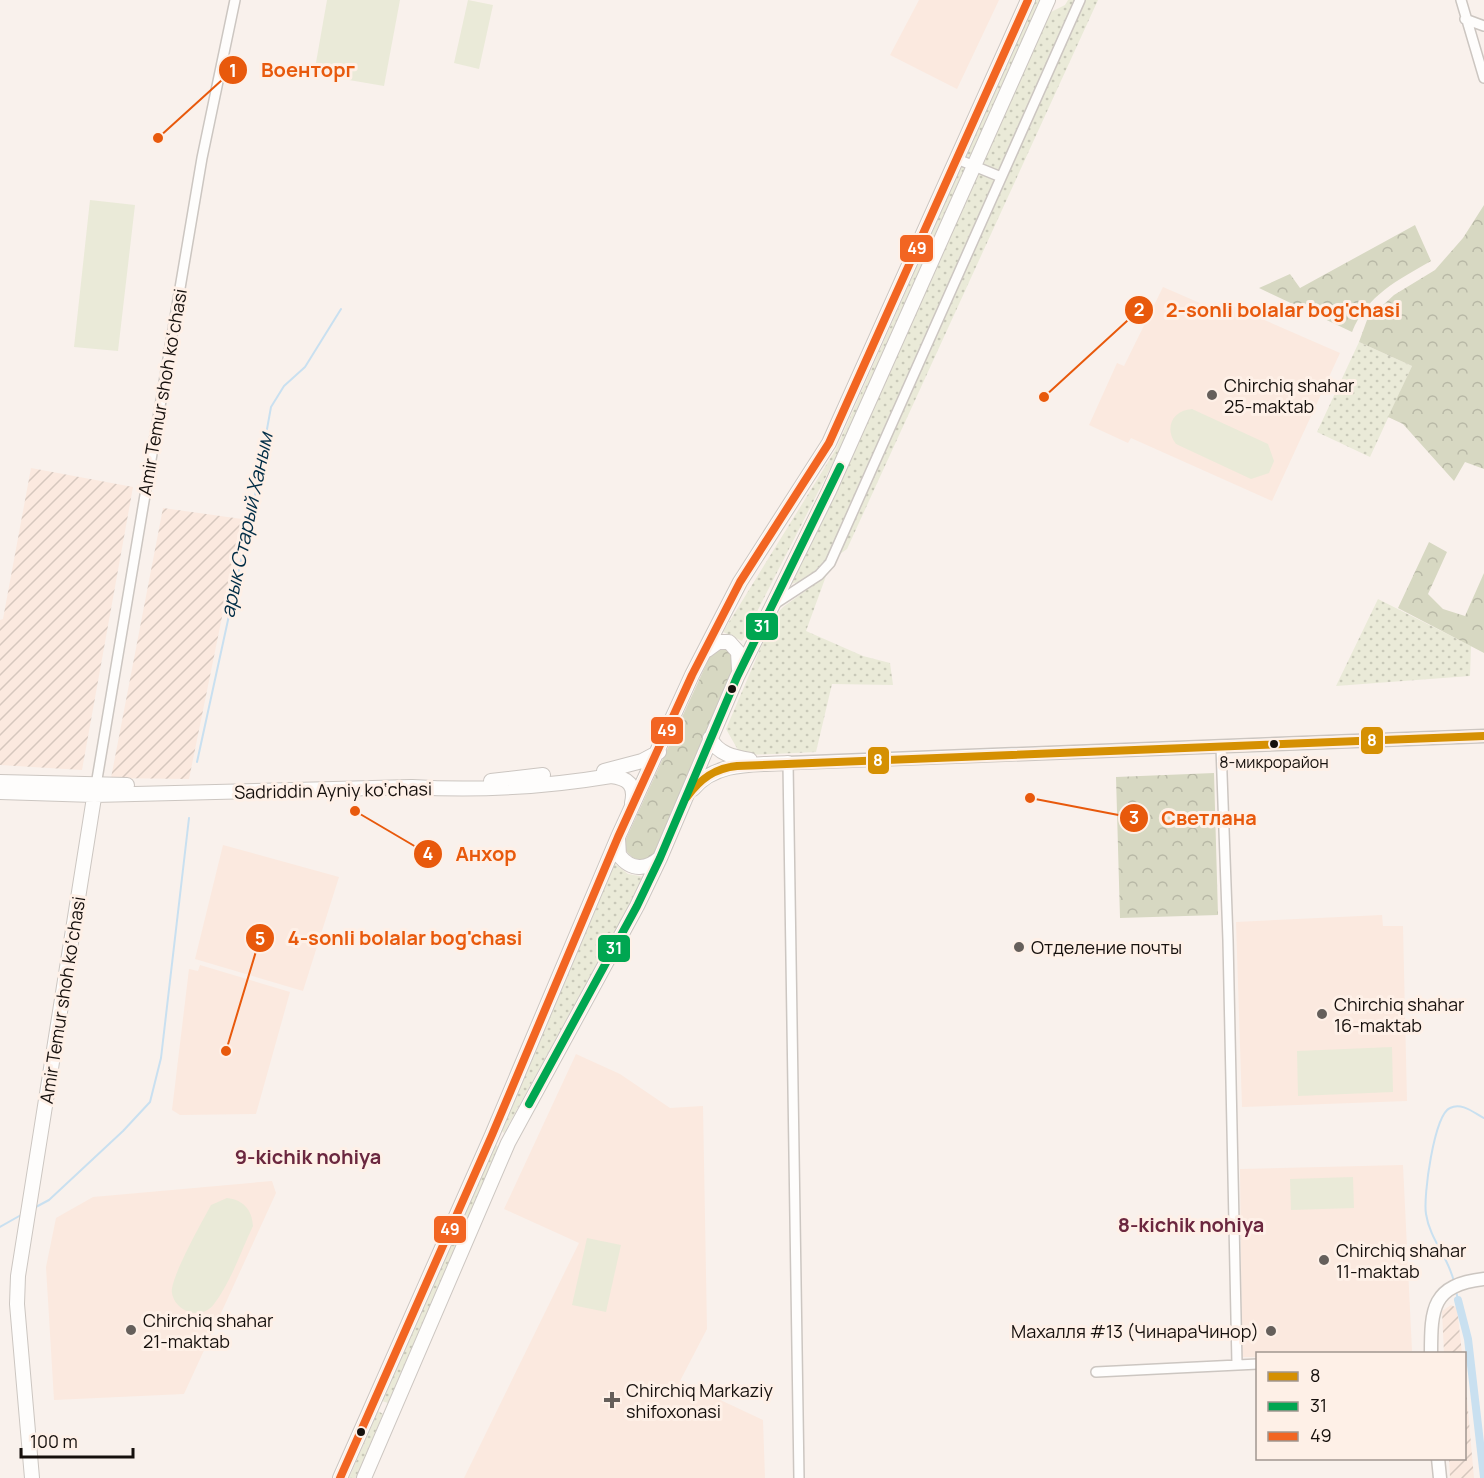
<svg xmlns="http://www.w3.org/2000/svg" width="1484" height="1478" font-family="Manrope,sans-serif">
<defs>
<pattern id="industrial-furrows" width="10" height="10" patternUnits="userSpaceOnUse" patternTransform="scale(1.5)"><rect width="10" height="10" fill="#fbe9df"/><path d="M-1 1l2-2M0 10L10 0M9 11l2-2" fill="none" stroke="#d6c7be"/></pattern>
<pattern id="grass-dots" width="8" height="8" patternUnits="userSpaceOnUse" patternTransform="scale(1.5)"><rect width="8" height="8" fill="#eaead8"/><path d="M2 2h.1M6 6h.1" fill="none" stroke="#c8c8b8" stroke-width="1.8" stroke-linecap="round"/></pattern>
<pattern id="forest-crowns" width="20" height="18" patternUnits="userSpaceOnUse" patternTransform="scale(1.5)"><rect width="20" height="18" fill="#d7d8c2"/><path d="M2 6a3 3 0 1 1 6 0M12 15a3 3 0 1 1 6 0" fill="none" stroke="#b8b8a6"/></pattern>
</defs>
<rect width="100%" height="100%" fill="#f9f1ec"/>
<!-- built -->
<path fill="#fbe9df" d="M 919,0 L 999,0 L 957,89 L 890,55 Z
M 1163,287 L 1216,310 L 1221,301 L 1340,353 L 1272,501 L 1131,438 L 1128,443 L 1089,425 L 1117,363 L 1124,366 Z
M 223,845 L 339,877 L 303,991 L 195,959 Z
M 1382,915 L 1383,926 L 1403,926 L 1407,1101 L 1242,1107 L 1236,922 Z
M 200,965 L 290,992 L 256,1114 L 180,1115 L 172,1110 L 189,969 L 198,971 Z
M 576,1054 L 620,1074 L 670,1108 L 703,1106 L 707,1329 L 680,1381 L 763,1420 L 765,1478 L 464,1478 L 579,1243 L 504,1209 Z
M 1403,1165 L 1412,1351 L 1258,1354 L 1257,1357 L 1242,1357 L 1240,1169 Z
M 272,1181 L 276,1193 L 184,1394 L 54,1400 L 46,1267 L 56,1218 L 93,1197 Z"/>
<!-- industrial -->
<path fill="url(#industrial-furrows)" d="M 31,468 L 133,487 L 82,770 L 0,765 L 0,620 L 3,619 Z
M 163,508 L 242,519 L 189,779 L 111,778 Z
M 1451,1305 L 1457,1308 L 1462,1353 L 1444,1353 L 1442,1311 Z
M 1465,1376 L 1474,1478 L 1450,1478 L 1449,1459 L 1464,1458 Z"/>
<!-- grass -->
<path fill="url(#grass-dots)" d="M 1035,0 L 1040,0 L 839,451 L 742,641 L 723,632 L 836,449 Z
M 1068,0 L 1098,0 L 847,549 L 802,581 L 787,585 L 1049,13 L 1065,5 Z
M 1359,342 L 1412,366 L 1370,457 L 1317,432 Z
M 826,576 L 806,631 L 863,656 L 890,663 L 893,685 L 832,684 L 816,752 L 750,755 L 738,750 L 726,729 L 774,617 L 783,607 Z
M 1378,599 L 1471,646 L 1470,676 L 1336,686 Z
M 614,863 L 628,874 L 645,877 L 504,1133 L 501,1130 Z
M 493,1143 L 499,1147 L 388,1403 L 382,1401 Z
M 378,1411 L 383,1414 L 356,1478 L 349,1478 Z"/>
<!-- forest -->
<path fill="url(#forest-crowns)" d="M 1484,205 L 1484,469 L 1465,462 L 1454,481 L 1403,424 L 1388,417 L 1412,366 L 1359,342 L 1367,320 L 1394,295 L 1435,270 L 1463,238 Z
M 1415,225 L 1431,261 C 1398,280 1367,295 1352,332 L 1259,288 L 1290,274 L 1300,288 Z
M 1429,542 L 1447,552 L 1428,594 L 1443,609 L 1465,616 L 1484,573 L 1484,653 L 1398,608 Z
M 721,647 L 731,650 L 735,665 L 656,854 C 645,864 632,861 625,849 L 625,841 L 711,654 Z
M 1214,773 L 1218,915 L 1120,918 L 1116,777 Z"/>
<!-- pitch -->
<path fill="#eaead8" d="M 327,0 L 400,0 L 384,86 L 314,74 Z
M 468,0 L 493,5 L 479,69 L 454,63 Z
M 90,200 L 135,205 L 118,351 L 74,347 Z
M 1192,409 L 1268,444 L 1274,461 L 1269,473 L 1251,479 L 1176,444 C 1164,429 1172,410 1192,409 Z
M 1392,1047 L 1393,1092 L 1298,1096 L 1297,1051 Z
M 1353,1177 L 1354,1208 L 1291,1210 L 1290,1179 Z
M 227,1198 C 243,1200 252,1209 253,1226 C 241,1251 231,1282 214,1304 C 202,1321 175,1312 172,1293 C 169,1280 203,1220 211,1205 Z
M 587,1238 L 621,1245 L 606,1312 L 572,1305 Z"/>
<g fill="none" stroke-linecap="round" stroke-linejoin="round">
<!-- stream -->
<path stroke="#c9e0f0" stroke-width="2" d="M 197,762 L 254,501 L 271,407 L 284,386 L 305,367 L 341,309
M 34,1208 L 49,1200 L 123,1131 L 150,1102 L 161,1058 L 189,818
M 0,1227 L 21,1215
M 1454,1282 C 1449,1258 1430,1240 1426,1214 C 1423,1197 1434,1115 1450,1108 C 1462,1102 1474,1113 1484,1118
M 1456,1291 L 1458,1300"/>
<!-- canal -->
<path stroke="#c9e0f0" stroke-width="8" d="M 1458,1300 L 1468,1339 L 1484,1477"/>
<!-- minor casing -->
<g stroke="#ccc6c1" stroke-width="12">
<path id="minor" d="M 1461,0 L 1484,78
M 1465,19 L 1484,26
M 957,159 L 1001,177
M 773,605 L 819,575 L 830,563 L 1080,0
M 1221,747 L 1228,940 L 1237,1364
M 788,763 L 799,1478
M 96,785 L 202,158 L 235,0
M 1096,1372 L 1258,1364"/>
</g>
<!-- tertiary casing -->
<g stroke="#ccc6c1" stroke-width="15">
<path id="tertiary" d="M 788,763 L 1484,736
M 1431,1354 C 1431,1308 1432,1285 1484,1279
M 1438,1458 L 1440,1478"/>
</g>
<!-- secondary casing -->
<g stroke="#ccc6c1" stroke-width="16">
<path id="secondary" d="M 707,650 L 718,642 L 729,642 L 738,652 L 739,669
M 710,738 C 718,754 733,757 750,760
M 604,771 L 642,761 L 659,752
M 491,781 L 543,775
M 0,782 L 127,785
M 693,789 C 716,761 754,765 788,763
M 0,792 L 94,795 L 412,787 C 478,791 545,787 611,776 C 628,778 636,785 632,803
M 618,839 L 619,855 C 631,871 647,870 660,858
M 32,1478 L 17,1304 L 18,1276 L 96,785
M 340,1478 L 492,1135 L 618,837 L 692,675 L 740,582 L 829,443 L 1028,0
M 364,1478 L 508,1143 L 637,906 L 660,858 L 737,677 L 829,491 L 1048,0"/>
</g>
<!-- minor -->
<use href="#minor" stroke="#fefdfc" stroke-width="9"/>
<!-- tertiary -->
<use href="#tertiary" stroke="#fefdfc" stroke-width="12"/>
<!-- secondary -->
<use href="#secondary" stroke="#fefdfc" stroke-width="14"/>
<!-- bus-1 casing -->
<g stroke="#fef0e7" stroke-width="12">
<path id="bus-1" d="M 687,797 C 700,779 715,768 737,766 L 1484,736"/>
</g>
<!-- bus-2 casing -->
<g stroke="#fef0e7" stroke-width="12">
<path id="bus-2" d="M 529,1104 L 637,906 L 660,858 L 737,677 L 840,467"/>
</g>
<!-- bus-3 casing -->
<g stroke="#fef0e7" stroke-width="12">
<path id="bus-3" d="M 340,1478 L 492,1135 L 618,837 L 692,675 L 740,582 L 829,443 L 1028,0"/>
</g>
<!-- bus-1 -->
<use href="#bus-1" stroke="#d59002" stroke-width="8"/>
<!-- bus-2 -->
<use href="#bus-2" stroke="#00a651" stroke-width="8"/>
<!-- bus-3 -->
<use href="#bus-3" stroke="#f26522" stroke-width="8"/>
</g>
<!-- markers -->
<g fill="#655f5b" stroke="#fef0e7" stroke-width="2">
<circle cx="1212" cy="395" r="6"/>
<circle cx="1019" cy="947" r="6"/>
<circle cx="1322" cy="1014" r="6"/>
<circle cx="1324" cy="1260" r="6"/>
<circle cx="131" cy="1330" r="6"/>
<circle cx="1271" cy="1331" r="6"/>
<path d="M609 1391h6v6h6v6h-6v6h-6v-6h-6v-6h6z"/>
</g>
<g fill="#16100d" stroke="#fef0e7" stroke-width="2">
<circle cx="732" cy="689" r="5"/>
<circle cx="1274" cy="744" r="5"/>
<circle cx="361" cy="1432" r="5"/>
</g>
<g text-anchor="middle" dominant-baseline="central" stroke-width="6" stroke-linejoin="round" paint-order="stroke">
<!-- bus labels -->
<g font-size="16" fill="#16100d" stroke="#fef0e7">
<text x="1274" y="762">8-микрорайон</text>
</g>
<!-- poi labels -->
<g font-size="18" fill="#16100d" stroke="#fef0e7" text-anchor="start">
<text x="1224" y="385">Chirchiq shahar<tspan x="1224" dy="21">25-maktab</tspan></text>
<text x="1031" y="947">Отделение почты</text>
<text x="1334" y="1004">Chirchiq shahar<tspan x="1334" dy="21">16-maktab</tspan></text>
<text x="1336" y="1250">Chirchiq shahar<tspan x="1336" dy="21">11-maktab</tspan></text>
<text x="143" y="1320">Chirchiq shahar<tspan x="143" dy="21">21-maktab</tspan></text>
<text x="1259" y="1331" text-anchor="end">Махалля #13 (ЧинараЧинор)</text>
<text x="626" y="1390">Chirchiq Markaziy<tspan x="626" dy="21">shifoxonasi</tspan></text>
</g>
<!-- street labels -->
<g font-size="18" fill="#16100d" stroke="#fef0e7">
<text transform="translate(162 392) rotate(-80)">Amir Temur shoh ko‘chasi</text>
<text transform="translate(333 790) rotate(-1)">Sadriddin Ayniy ko‘chasi</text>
<text transform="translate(62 1000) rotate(-81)">Amir Temur shoh ko‘chasi</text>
</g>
<!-- water labels -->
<g font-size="20" font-style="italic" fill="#002d46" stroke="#fef0e7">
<text transform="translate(246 525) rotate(-78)">арык Старый Ханым</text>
</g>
<!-- neighbourhood labels -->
<g font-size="20" font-weight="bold" fill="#6b273f" stroke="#fef0e7">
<text x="308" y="1156">9-kichik nohiya</text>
<text x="1191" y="1224">8-kichik nohiya</text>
</g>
</g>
<!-- callouts -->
<path fill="none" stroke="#e8590c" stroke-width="2" d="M158 138L233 70M1044 397L1139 310M1030 798L1134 818M355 811L428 854M226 1051L260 938"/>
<g fill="#e8590c" stroke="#fef0e7" stroke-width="2">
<circle cx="158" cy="138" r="6"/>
<circle cx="1044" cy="397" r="6"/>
<circle cx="1030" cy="798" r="6"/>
<circle cx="355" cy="811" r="6"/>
<circle cx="226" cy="1051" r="6"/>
<circle cx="233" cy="70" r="15"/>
<circle cx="1139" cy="310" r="15"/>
<circle cx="1134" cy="818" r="15"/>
<circle cx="428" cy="854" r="15"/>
<circle cx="260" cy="938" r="15"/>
</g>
<g font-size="18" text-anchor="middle" font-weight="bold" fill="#fff">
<text x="233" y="77">1</text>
<text x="1139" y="316">2</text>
<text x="1134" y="824">3</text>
<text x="428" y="860">4</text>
<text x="260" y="945">5</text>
</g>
<g font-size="20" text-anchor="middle" font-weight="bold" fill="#e8590c" stroke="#fef0e7" stroke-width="6" stroke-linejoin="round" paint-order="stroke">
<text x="308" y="77">Военторг</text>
<text x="1283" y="317">2-sonli bolalar bog'chasi</text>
<text x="1209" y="825">Светлана</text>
<text x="486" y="861">Анхор</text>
<text x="405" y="945">4-sonli bolalar bog'chasi</text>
</g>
<g stroke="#fef0e7" stroke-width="2">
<rect x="899" y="234" width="35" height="29" rx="6" fill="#f26522"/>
<rect x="745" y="612" width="34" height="29" rx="6" fill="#00a651"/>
<rect x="650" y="716" width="34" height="29" rx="6" fill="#f26522"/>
<rect x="1360" y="726" width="24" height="29" rx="6" fill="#d59002"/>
<rect x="867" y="746" width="23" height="29" rx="6" fill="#d59002"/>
<rect x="597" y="934" width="34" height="29" rx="6" fill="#00a651"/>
<rect x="433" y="1215" width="34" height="29" rx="6" fill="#f26522"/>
</g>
<g font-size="16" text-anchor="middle" font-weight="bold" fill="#fff">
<text x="917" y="254">49</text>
<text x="762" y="632">31</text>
<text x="667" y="736">49</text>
<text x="1372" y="746">8</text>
<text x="878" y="766">8</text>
<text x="614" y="954">31</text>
<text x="450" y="1235">49</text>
</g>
<!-- legend -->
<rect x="1256" y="1352" width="210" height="108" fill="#fef0e7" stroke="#a19690" stroke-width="1.5"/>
<rect x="1268" y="1372" width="30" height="9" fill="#d59002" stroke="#a19690" stroke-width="1.5"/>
<text x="1310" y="1382" font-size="18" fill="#16100d">8</text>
<rect x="1268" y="1402" width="30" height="9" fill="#00a651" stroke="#a19690" stroke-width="1.5"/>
<text x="1310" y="1412" font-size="18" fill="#16100d">31</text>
<rect x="1268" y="1432" width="30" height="9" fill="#f26522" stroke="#a19690" stroke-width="1.5"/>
<text x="1310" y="1442" font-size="18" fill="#16100d">49</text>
<!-- scale -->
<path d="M21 1448v9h112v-9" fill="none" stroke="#16100d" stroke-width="3"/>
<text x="30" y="1448" font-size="18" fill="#16100d" stroke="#fef0e7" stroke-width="4.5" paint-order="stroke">100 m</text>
</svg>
